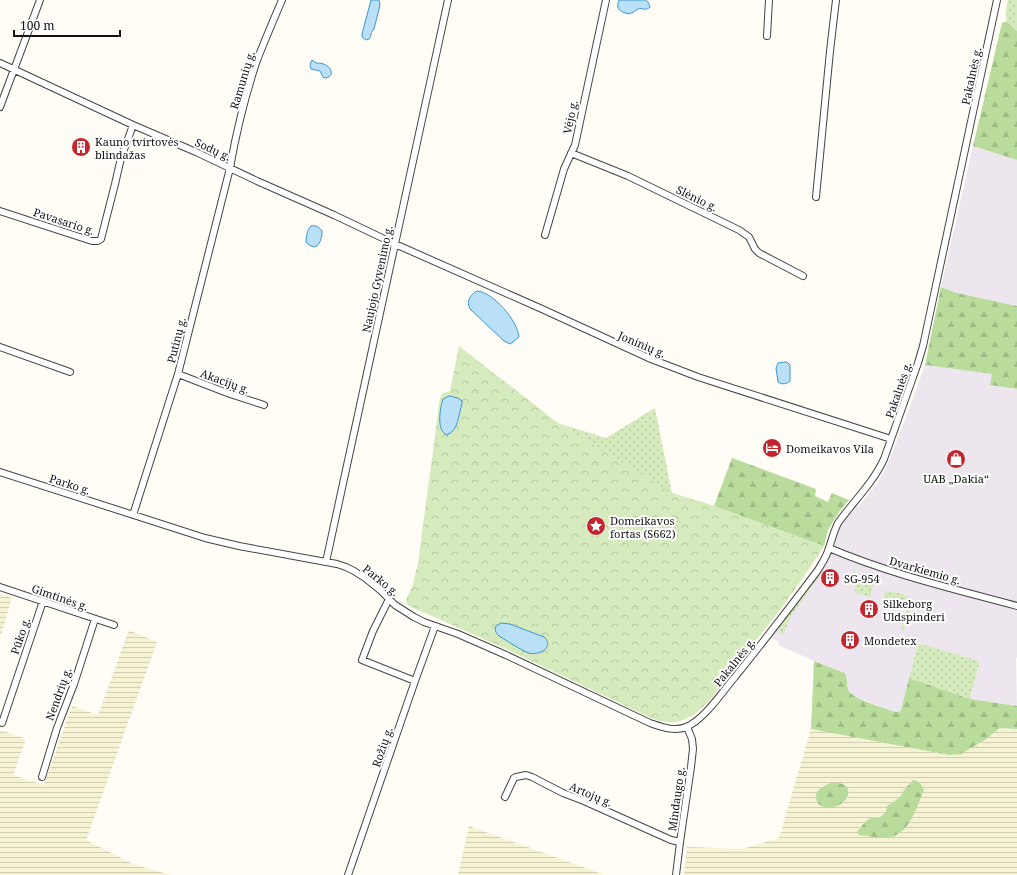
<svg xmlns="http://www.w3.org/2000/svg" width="1017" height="875" font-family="'Noto Serif',serif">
<defs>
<pattern id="farmland-rules" width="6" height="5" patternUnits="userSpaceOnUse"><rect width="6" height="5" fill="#f6f3d4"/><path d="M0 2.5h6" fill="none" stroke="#d2cfb5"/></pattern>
<pattern id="grass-dots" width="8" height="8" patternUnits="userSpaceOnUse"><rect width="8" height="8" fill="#d5ebbd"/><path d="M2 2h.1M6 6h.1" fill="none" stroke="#b6c8a1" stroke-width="1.8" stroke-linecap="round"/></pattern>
<pattern id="forest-firs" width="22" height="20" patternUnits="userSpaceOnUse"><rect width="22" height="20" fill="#b9dc9c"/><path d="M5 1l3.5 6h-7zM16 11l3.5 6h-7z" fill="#9ebc85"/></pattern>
<pattern id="park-crowns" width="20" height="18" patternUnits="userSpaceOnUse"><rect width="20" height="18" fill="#d5ebbd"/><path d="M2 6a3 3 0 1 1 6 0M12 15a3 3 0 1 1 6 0" fill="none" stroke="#b6c8a1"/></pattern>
</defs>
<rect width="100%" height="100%" fill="#fffdf5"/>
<!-- industrial -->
<path fill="#eee6ef" d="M 973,146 L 1017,160 L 1017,306 L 957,293 L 941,287 Z
M 925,365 L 993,374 L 990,385 L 1017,389 L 1017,658 L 1016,658 L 1017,706 L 970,699 L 980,661 L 918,643 L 909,678 L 902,710 L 899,712 L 892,711 L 853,696 L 848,689 L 846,675 L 838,670 L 812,660 L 778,645 L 779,642 L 768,636 L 818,570 L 831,540 L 853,503 L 858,507 L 877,484 L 888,463 L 907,415 Z"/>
<!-- farmland -->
<path fill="url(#farmland-rules)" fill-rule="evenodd" d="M 0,594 L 12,598 L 0,638 Z
M 129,630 L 157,642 L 86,840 L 133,864 L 171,875 L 0,875 L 0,730 L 26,739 L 13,775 L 44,785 L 72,706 L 98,715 Z
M 1000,728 L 1017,729 L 1017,875 L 684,875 L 687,847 L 742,849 L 779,838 L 811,729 L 949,755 L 986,739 ZM 913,780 L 909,824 L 902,831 L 896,836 L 859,829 L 865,822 L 870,818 L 880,817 L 885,813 L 888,805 L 899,798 L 902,794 L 904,790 ZM 830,783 L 849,791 L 848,797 L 840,805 L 816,794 L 818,791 L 821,788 Z
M 469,826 L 505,839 L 605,875 L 458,875 Z"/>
<!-- grass -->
<path fill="url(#grass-dots)" d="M 1008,0 L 1017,0 L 1017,31 C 1003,23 1005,14 1008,0 Z
M 655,408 L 672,493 L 714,506 L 824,546 L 783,563 L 558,423 L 606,438 Z
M 854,569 L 856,570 L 854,577 L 869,583 L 870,581 L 874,583 L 870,597 L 854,592 L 856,586 L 848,584 Z
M 822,570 L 817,580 L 791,616 L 783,636 L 779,631 L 780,626 Z
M 887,591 L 899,593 L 913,599 L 904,630 L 901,629 L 906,610 L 882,603 L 885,592 Z
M 918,643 L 980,661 L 970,699 L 909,678 Z"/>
<!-- forest -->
<path fill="url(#forest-firs)" d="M 1007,21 L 1013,28 L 1017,31 L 1017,160 L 973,146 L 1002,23 Z
M 941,287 L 957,293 L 1017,306 L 1017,389 L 990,385 L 992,374 L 925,365 Z
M 732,458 L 816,489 L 815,496 L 828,502 L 832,493 L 849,500 L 839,512 L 828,530 L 824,546 L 714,506 Z
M 814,661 L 845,673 C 848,679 846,685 849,691 C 853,699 882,707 892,711 L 897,712 L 901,711 L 909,678 L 970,699 L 1017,706 L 1017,729 L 1000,728 L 986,739 L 961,754 L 949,755 L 811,729 Z
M 913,780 C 919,781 922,784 924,790 C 917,806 910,833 891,837 C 881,839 869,836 859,835 L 857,832 L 865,822 L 870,818 L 880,817 L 885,813 L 888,805 L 899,798 L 902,794 L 904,790 Z
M 830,783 C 863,780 846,813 824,807 C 820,806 818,804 817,801 C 812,791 823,787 830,783 Z"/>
<!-- park -->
<path fill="url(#park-crowns)" d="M 459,346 L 558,423 L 672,493 L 714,506 L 824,546 C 796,591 763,632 730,674 C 719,688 707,707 691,716 C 676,725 669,723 653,719 L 506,649 L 407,605 L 406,600 L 412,587 L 418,563 L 440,398 L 443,393 L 450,391 Z"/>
<!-- water -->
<path fill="#b9e0f7" stroke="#3f96cf" d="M 371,0 L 379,0 L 380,5 L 374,29 C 370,32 372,36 369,39 L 366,40 L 362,37 L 362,34 Z
M 619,0 L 645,0 L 648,2 L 650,7 C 645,12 643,7 638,9 C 635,11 632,13 629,14 C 621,12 615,10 619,0 Z
M 312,60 L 316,63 C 331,62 337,77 325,78 L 323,77 L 320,71 L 311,69 L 310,66 L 311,62 Z
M 311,226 C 315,225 320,227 322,231 C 322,241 317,254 306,242 C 306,237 307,230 311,226 Z
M 477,291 C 493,292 518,321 519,337 L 513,342 L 510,344 L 504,341 L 470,309 C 466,301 470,295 477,291 Z
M 784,362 L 787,362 L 790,365 L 790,381 C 787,384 782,385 778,382 L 776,368 L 778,363 Z
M 449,396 L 458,398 L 462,401 L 462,404 C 458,415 459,430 447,435 C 436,431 440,408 443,399 Z
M 501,623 L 510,624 L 544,637 C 555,647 539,656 529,653 C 522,651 506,640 499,636 C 496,633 495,631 495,627 Z"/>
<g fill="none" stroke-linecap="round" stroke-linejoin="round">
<!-- minor casing -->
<g stroke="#444" stroke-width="8">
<path id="minor" d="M 767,36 L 769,0
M 0,63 L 133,125 L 196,152 L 257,181 L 334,215 L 395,244 L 542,309 L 651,359 L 698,377 L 891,439
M 0,107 L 40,0
M 571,153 L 628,176 L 739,230 L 749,237 L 755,249 L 759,253 L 803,276
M 816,197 L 830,51 L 836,0
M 0,211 L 92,241 L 98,241 L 101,239 L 115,184 L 121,158 L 133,125
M 545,235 L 564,169 L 575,145 L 606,0
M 0,347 L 70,372
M 178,374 L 230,394 L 264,405
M 0,472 L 205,538 L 239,546 L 337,564 L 346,567 L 354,571 L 365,578 L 380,590 L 395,605 L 414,617 L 424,622 L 458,634 L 506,655 L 650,723 C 662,727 674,732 686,727 C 704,720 722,692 735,677 C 763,642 791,606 818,570 C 822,563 827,556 829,548 C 832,539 834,531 838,523 C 853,502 873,483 884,459 L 918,363 L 923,346 L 997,0
M 133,515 L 178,374 L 230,168 C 236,133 245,97 256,63 C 264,42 273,21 282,0
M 829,548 C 890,574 954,589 1017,606
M 326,562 L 395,244 L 448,0
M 0,587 L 114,625
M 389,599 L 373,631 L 362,660 L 415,681
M 2,723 L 43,601
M 42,777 L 57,728 L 74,684 L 95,619
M 505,797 L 514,778 L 516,777 L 526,775 L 532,777 L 563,793 L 584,801 L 671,840 L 680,842
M 348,875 L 415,681 L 435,626
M 676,875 L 680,842 L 691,767 L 693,749 L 692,739 L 687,727"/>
</g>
<!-- minor -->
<use href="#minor" stroke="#fff" stroke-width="6"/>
</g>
<!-- icons -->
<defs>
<g id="building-disc" transform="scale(1)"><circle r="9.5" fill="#c4262e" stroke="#fff"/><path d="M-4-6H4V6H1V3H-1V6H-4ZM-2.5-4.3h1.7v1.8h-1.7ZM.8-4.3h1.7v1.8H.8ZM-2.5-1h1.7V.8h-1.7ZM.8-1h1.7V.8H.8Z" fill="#fff"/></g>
<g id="hotel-disc" transform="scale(1)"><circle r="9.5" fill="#c4262e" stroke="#fff"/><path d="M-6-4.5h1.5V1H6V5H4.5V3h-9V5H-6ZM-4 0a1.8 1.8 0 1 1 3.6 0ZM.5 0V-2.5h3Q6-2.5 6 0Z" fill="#fff"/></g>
<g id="shop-disc" transform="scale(1)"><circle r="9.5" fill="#c4262e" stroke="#fff"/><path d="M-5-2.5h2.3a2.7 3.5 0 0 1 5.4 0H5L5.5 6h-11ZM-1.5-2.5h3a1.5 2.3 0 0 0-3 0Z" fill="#fff"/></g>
<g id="sight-disc" transform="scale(1)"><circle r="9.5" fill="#c4262e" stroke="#fff"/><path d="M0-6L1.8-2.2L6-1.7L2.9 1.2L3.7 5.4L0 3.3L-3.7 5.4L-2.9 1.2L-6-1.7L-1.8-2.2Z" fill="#fff"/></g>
</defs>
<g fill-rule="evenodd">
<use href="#building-disc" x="81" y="147"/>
<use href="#hotel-disc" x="772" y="448"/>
<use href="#shop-disc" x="956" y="459"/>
<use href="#sight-disc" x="596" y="526"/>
<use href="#building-disc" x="830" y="578"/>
<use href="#building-disc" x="869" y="609"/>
<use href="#building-disc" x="850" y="640"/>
</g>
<g text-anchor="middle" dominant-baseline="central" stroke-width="4" stroke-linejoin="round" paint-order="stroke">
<!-- street labels -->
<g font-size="11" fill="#111" stroke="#fff">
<text transform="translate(971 76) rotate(-78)">Pakalnės g.</text>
<text transform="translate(242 80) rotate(-73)">Ramunių g.</text>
<text transform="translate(570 117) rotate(-78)">Vėjo g.</text>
<text transform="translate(213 149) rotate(25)">Sodų g.</text>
<text transform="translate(697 198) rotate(26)">Slėnio g.</text>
<text transform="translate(64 221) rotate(18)">Pavasario g.</text>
<text transform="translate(377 279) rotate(-78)">Naujojo Gyvenimo g.</text>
<text transform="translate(176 340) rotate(-76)">Putinų g.</text>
<text transform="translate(642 344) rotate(23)">Joninių g.</text>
<text transform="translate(225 381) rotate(20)">Akacijų g.</text>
<text transform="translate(898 390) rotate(-71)">Pakalnės g.</text>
<text transform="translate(70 484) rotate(18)">Parko g.</text>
<text transform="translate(925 570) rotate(16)">Dvarkiemio g.</text>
<text transform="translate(381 580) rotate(39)">Parko g.</text>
<text transform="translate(60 597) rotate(19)">Gimtinės g.</text>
<text transform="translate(20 636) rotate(-71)">Pūko g.</text>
<text transform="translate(734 662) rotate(-51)">Pakalnės g.</text>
<text transform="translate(58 694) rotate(-70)">Nendrių g.</text>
<text transform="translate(382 747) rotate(-71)">Rožių g.</text>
<text transform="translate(591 794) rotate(23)">Artojų g.</text>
<text transform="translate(676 799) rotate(-82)">Mindaugo g.</text>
</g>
<!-- poi labels -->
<g font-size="11" fill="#111" stroke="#fff" text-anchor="start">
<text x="95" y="141">Kauno tvirtovės<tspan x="95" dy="13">blindažas</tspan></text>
<text x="786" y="448">Domeikavos Vila</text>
<text x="956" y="478" text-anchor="middle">UAB „Dakia“</text>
<text x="610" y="520">Domeikavos<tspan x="610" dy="13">fortas (S662)</tspan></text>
<text x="844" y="578">SG-954</text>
<text x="883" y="603">Silkeborg<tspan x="883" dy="13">Uldspinderi</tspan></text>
<text x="864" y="640">Mondetex</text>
</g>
</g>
<!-- scale -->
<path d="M14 30v6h106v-6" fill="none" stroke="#111111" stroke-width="2"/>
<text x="20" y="30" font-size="12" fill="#111111" stroke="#ffffff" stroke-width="3" paint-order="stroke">100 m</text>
</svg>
